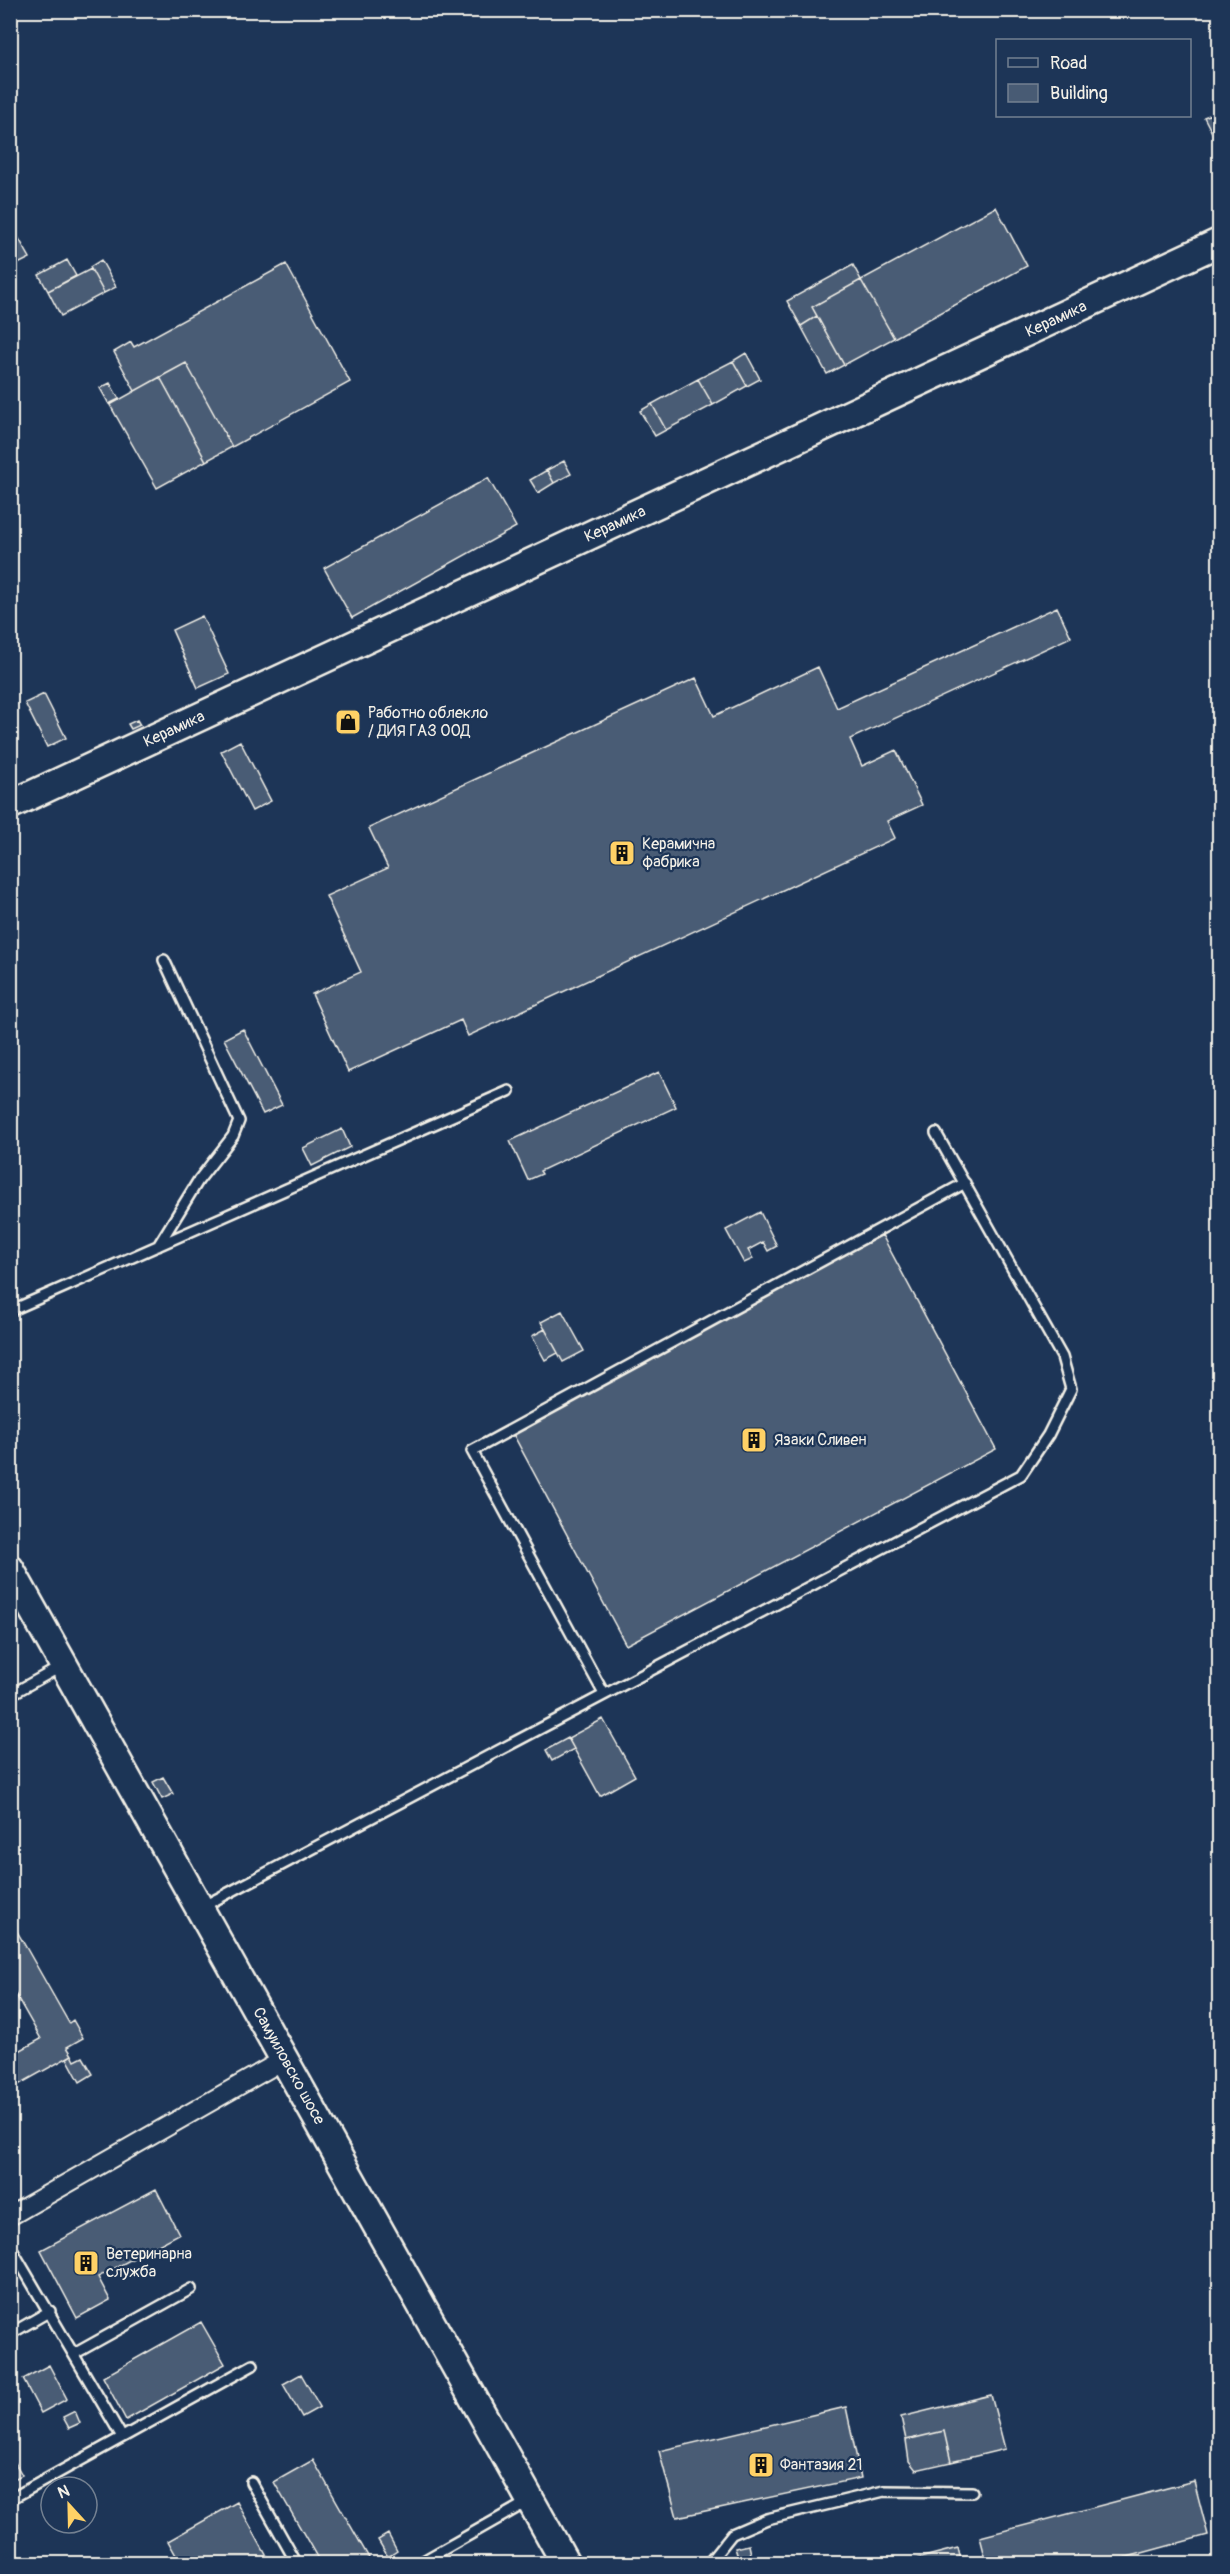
<svg xmlns="http://www.w3.org/2000/svg" width="1230" height="2574" font-family="Pangolin,sans-serif">
<rect width="100%" height="100%" fill="#1d3557"/>
<filter id="ink" filterUnits="userSpaceOnUse"><feTurbulence type="fractalNoise" baseFrequency=".0167" numOctaves="2"/><feDisplacementMap in="SourceGraphic" scale="12" xChannelSelector="R" yChannelSelector="G"/><feConvolveMatrix kernelMatrix="1 2 1 2 8 2 1 2 1" color-interpolation-filters="sRGB"/></filter>
<g filter="url(#ink)">
<!-- building -->
<path fill="#485b74" stroke="#f4f1e8" stroke-width="1.5" d="M 1220,111 L 1220,148 L 1204,117 Z
M 996,207 L 1027,266 L 894,338 L 861,280 Z
M 10,223 L 30,258 L 10,268 Z
M 67,260 L 76,276 L 48,291 L 39,275 Z
M 101,260 L 116,287 L 104,293 L 90,267 Z
M 286,264 L 350,382 L 232,447 L 186,363 L 135,391 L 114,352 L 131,342 L 134,347 Z
M 853,265 L 861,280 L 812,307 L 817,316 L 801,326 L 787,301 Z
M 91,269 L 104,293 L 61,316 L 48,291 Z
M 861,280 L 894,338 L 844,365 L 812,307 Z
M 817,316 L 844,365 L 827,374 L 801,326 Z
M 746,353 L 760,379 L 747,386 L 733,361 Z
M 733,361 L 747,386 L 713,405 L 698,379 Z
M 186,363 L 232,447 L 206,461 L 160,377 Z
M 160,377 L 206,461 L 157,488 L 110,405 Z
M 698,379 L 713,405 L 666,430 L 652,404 Z
M 110,383 L 119,399 L 109,404 L 100,388 Z
M 652,404 L 666,430 L 655,436 L 640,411 Z
M 564,461 L 571,474 L 554,483 L 547,470 Z
M 547,470 L 554,483 L 538,493 L 530,480 Z
M 488,478 L 516,527 L 352,618 L 324,568 Z
M 1057,607 L 1071,637 L 850,739 L 862,766 L 896,750 L 922,805 L 887,821 L 895,838 L 468,1036 L 461,1020 L 348,1072 L 312,994 L 361,972 L 326,896 L 388,868 L 369,828 L 696,678 L 714,716 L 818,667 L 837,708 Z
M 202,616 L 229,674 L 198,688 L 172,630 Z
M 44,694 L 66,738 L 47,747 L 25,703 Z
M 137,720 L 140,725 L 131,729 L 128,724 Z
M 240,741 L 271,801 L 252,811 L 221,751 Z
M 243,1029 L 282,1105 L 263,1114 L 224,1039 Z
M 659,1072 L 676,1107 L 540,1171 L 542,1174 L 528,1180 L 510,1141 Z
M 342,1129 L 350,1147 L 312,1166 L 303,1148 Z
M 760,1212 L 777,1246 L 768,1251 L 763,1242 L 748,1250 L 753,1259 L 744,1263 L 726,1230 Z
M 882,1235 L 996,1449 L 626,1645 L 512,1432 Z
M 562,1311 L 584,1351 L 563,1362 L 541,1322 Z
M 545,1329 L 558,1353 L 545,1360 L 532,1336 Z
M 603,1719 L 635,1776 L 600,1796 L 568,1738 Z
M 568,1738 L 574,1749 L 552,1761 L 546,1750 Z
M 163,1777 L 173,1794 L 162,1799 L 153,1782 Z
M 10,1919 L 69,2023 L 73,2020 L 83,2038 L 67,2047 L 72,2055 L 18,2085 L 10,2072 L 10,2056 L 41,2039 L 13,1990 L 10,1991 Z
M 72,2055 L 75,2061 L 83,2057 L 93,2074 L 80,2082 L 67,2058 Z
M 156,2189 L 179,2234 L 98,2277 L 110,2300 L 77,2318 L 41,2250 Z
M 201,2322 L 225,2364 L 126,2420 L 103,2377 Z
M 49,2365 L 67,2399 L 41,2413 L 23,2379 Z
M 301,2374 L 320,2407 L 302,2417 L 283,2384 Z
M 991,2395 L 1005,2449 L 951,2462 L 944,2431 L 906,2440 L 901,2417 Z
M 846,2407 L 861,2478 L 677,2517 L 659,2451 Z
M 75,2411 L 80,2423 L 69,2428 L 63,2417 Z
M 944,2431 L 951,2462 L 916,2470 L 909,2461 L 906,2440 Z
M 10,2454 L 22,2475 L 10,2481 Z
M 313,2460 L 369,2558 L 358,2564 L 321,2564 L 274,2482 Z
M 1194,2481 L 1208,2535 L 1102,2564 L 987,2564 L 980,2537 Z
M 237,2502 L 271,2564 L 181,2564 L 168,2541 Z
M 388,2534 L 397,2551 L 388,2557 L 378,2540 Z
M 749,2545 L 751,2554 L 738,2557 L 735,2548 Z
M 958,2548 L 962,2564 L 897,2564 Z"/>
<g fill="none" stroke-linecap="round" stroke-linejoin="round">
<!-- lane casing -->
<g stroke="#f4f1e8" stroke-width="14">
<path id="lane" d="M 158,1246 L 198,1181 L 233,1136 L 239,1121 L 164,960
M 10,1311 L 509,1091
M 604,1694 L 472,1451 L 965,1183
M 10,1695 L 62,1666
M 200,1908 L 1021,1475 L 1048,1435 L 1071,1389 L 1062,1357 L 936,1133
M 10,2246 L 122,2437
M 10,2334 L 50,2311
M 74,2354 L 191,2289
M 251,2482 L 297,2564
M 16,2496 L 253,2365
M 418,2564 L 529,2501
M 708,2564 L 732,2534 L 767,2519 L 884,2491 L 972,2492"/>
</g>
<!-- street casing -->
<g stroke="#f4f1e8" stroke-width="22">
<path id="street" d="M 10,2216 L 285,2059"/>
</g>
<!-- secondary casing -->
<g stroke="#f4f1e8" stroke-width="32">
<path id="secondary" d="M 10,805 L 1220,242
M 10,1569 L 566,2564"/>
</g>
<!-- lane -->
<use href="#lane" stroke="#1d3557" stroke-width="9"/>
<!-- street -->
<use href="#street" stroke="#1d3557" stroke-width="18"/>
<!-- secondary -->
<use href="#secondary" stroke="#1d3557" stroke-width="27"/>
</g>
</g>
<!-- icons -->
<defs>
<g id="shop-square" transform="scale(1.35)"><rect x="-9" y="-9" width="18" height="18" rx="4" fill="#ffd166" stroke="#1d3557"/><path d="M-5-2.5h2.3a2.7 3.5 0 0 1 5.4 0H5L5.5 6h-11ZM-1.5-2.5h3a1.5 2.3 0 0 0-3 0Z" fill="#111"/></g>
<g id="building-square" transform="scale(1.35)"><rect x="-9" y="-9" width="18" height="18" rx="4" fill="#ffd166" stroke="#1d3557"/><path d="M-4-6H4V6H1V3H-1V6H-4ZM-2.5-4.3h1.7v1.8h-1.7ZM.8-4.3h1.7v1.8H.8ZM-2.5-1h1.7V.8h-1.7ZM.8-1h1.7V.8H.8Z" fill="#111"/></g>
</defs>
<g fill-rule="evenodd">
<use href="#shop-square" x="348" y="722"/>
<use href="#building-square" x="622" y="853"/>
<use href="#building-square" x="754" y="1440"/>
<use href="#building-square" x="86" y="2263"/>
<use href="#building-square" x="761" y="2465"/>
</g>
<g text-anchor="middle" dominant-baseline="central" stroke-width="4.5" stroke-linejoin="round" paint-order="stroke">
<!-- street labels -->
<g font-size="16" fill="#f4f1e8" stroke="#1d3557">
<text transform="translate(1056 319) rotate(-25)">Керамика</text>
<text transform="translate(615 524) rotate(-25)">Керамика</text>
<text transform="translate(174 729) rotate(-25)">Керамика</text>
<text transform="translate(289 2066) rotate(61)">Самуиловско шосе</text>
</g>
<!-- poi labels -->
<g font-size="16" fill="#f4f1e8" stroke="#1d3557" text-anchor="start">
<text x="368" y="713">Работно облекло<tspan x="368" dy="18">/ ДИЯ ГАЗ ООД</tspan></text>
<text x="642" y="844">Керамична<tspan x="642" dy="18">фабрика</tspan></text>
<text x="774" y="1440">Язаки Сливен</text>
<text x="106" y="2254">Ветеринарна<tspan x="106" dy="18">служба</tspan></text>
<text x="780" y="2465">Фантазия 21</text>
</g>
</g>
<!-- margin -->
<rect width="1230" height="2574" fill="none" stroke="#1d3557" stroke-width="36"/>
<rect x="18" y="18" width="1194" height="2538" fill="none" stroke="#f4f1e8" stroke-width="2" filter="url(#ink)"/>
<!-- legend -->
<rect x="996" y="39" width="195" height="78" fill="#1d3557" stroke="#738091" stroke-width="1.5"/>
<rect x="1008" y="58" width="30" height="9" fill="#1d3557" stroke="#738091" stroke-width="1.5"/>
<text x="1050" y="69" font-size="18" fill="#f4f1e8">Road</text>
<rect x="1008" y="84" width="30" height="18" fill="#485b74" stroke="#738091" stroke-width="1.5"/>
<text x="1050" y="99" font-size="18" fill="#f4f1e8">Building</text>
<!-- north arrow -->
<g transform="translate(69 2505) rotate(338)"><circle r="28" fill="#1d3557" stroke="#738091" stroke-width="1.5"/>
<path d="M0-4.5L10 22L0 15L-10 22Z" fill="#ffd166"/>
<text y="-9" font-size="16" font-weight="bold" text-anchor="middle" fill="#f4f1e8">N</text>
</g>
</svg>
